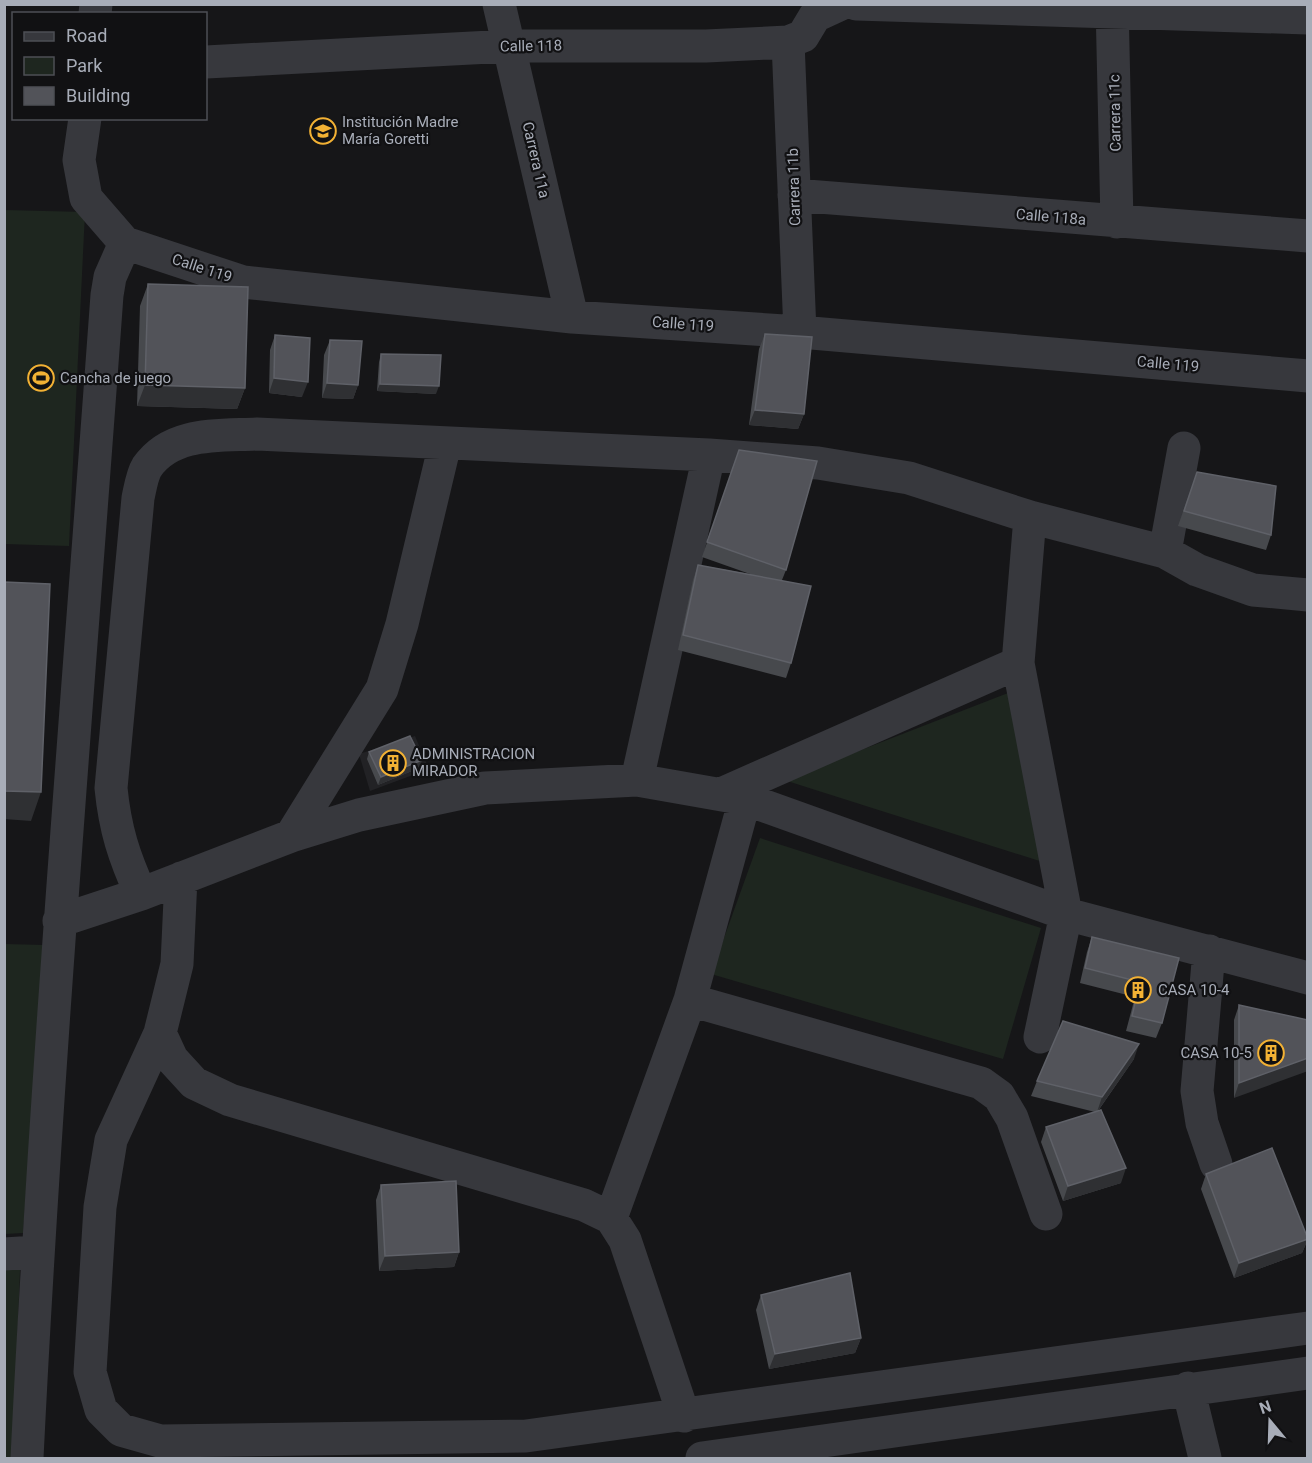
<svg xmlns="http://www.w3.org/2000/svg" width="1312" height="1463" font-family="Roboto,sans-serif">
<rect width="100%" height="100%" fill="#161618"/>
<!-- built -->
<path fill="#222225" d="M 415,736 L 429,769 L 370,791 L 359,754 Z"/>
<!-- green -->
<path fill="#1e261f" d="M 5,210 L 85,212 L 69,546 L 5,544 Z
M 1008,693 L 1046,863 L 784,780 Z
M 760,838 L 1041,928 L 1003,1059 L 711,974 Z
M 5,944 L 44,945 L 23,1233 L 5,1234 Z
M 5,1269 L 20,1270 L 13,1458 L 5,1458 Z"/>
<g fill="none" stroke-linecap="round" stroke-linejoin="round">
<!-- minor -->
<path stroke="#37383d" stroke-width="33" d="M 499,4 L 572,317
M 856,4 L 1308,18
M 1112,4 L 1117,222
M 95,14 L 96,4
M 788,42 L 800,332
M 206,62 L 510,46 L 706,46 L 788,42 L 803,36 L 815,16 L 841,4
M 85,118 L 79,160 L 86,198 L 125,243 L 243,282 L 572,317 L 800,332 L 1308,376
M 794,195 L 1308,236
M 1030,517 L 1018,663 L 1066,914 L 1040,1037
M 1165,552 L 1184,448
M 637,780 L 709,455
M 721,794 L 1018,663
M 291,836 L 382,689 L 402,624 L 445,444
M 181,878 L 177,964 L 160,1033 L 172,1059 L 194,1083 L 230,1100 L 584,1205 L 611,1218 L 625,1240 L 684,1416
M 141,894 C 124,857 115,829 111,788 L 138,498 C 140,489 142,475 147,467 C 172,431 220,436 257,434 L 709,455 L 818,463 L 909,478 L 1030,517 L 1165,552 L 1197,570 L 1253,590 L 1308,595
M 59,921 L 141,894 L 291,836 L 359,815 L 485,788 L 637,780 L 745,799 L 1066,914 L 1308,978
M 1209,951 L 1197,1091 L 1202,1123 L 1216,1164
M 690,1000 L 981,1083 L 999,1096 L 1012,1118 L 1046,1214
M 160,1033 L 111,1140 L 100,1207 L 90,1372 L 101,1410 L 121,1430 L 160,1441 L 526,1436 L 1308,1328
M 611,1218 L 690,1000 L 745,799
M 4,1254 L 37,1252
M 1188,1388 L 1205,1458
M 27,1458 C 46,1070 79,682 107,295 L 110,277 L 125,243
M 702,1458 L 1308,1373"/>
</g>
<!-- wall -->
<path fill="#47494d" d="M 148,284 L 245,388 L 237,409 L 137,406 L 140,306 Z
M 765,334 L 804,414 L 798,429 L 749,425 L 759,349 Z
M 275,335 L 302,397 L 269,393 L 270,350 Z
M 330,340 L 358,385 L 353,399 L 322,398 L 324,355 Z
M 381,354 L 436,394 L 377,391 L 379,362 Z
M 739,450 L 786,570 L 782,580 L 791,663 L 786,678 L 678,650 L 693,580 L 698,565 L 750,574 L 702,557 Z
M 1197,472 L 1271,535 L 1266,550 L 1178,526 Z
M 369,752 L 422,760 L 419,768 L 378,785 L 367,759 Z
M 1092,937 L 1179,958 L 1162,1023 L 1156,1038 L 1126,1031 L 1135,997 L 1080,983 L 1087,952 Z
M 1239,1005 L 1308,1020 L 1234,1098 L 1234,1020 Z
M 1134,1059 L 1098,1111 L 1121,1183 L 1063,1201 L 1041,1142 L 1046,1127 L 1095,1112 L 1031,1096 L 1037,1081 Z
M 1206,1174 L 1308,1239 L 1302,1253 L 1234,1278 L 1201,1189 Z
M 381,1185 L 459,1252 L 454,1267 L 379,1271 L 376,1200 Z
M 761,1295 L 861,1338 L 855,1353 L 769,1369 L 756,1310 Z"/>
<!-- shaded-wall -->
<path fill="#2f3033" d="M 274,378 L 308,382 L 302,397 L 269,393 Z
M 327,383 L 358,385 L 353,399 L 322,398 Z
M 380,384 L 439,386 L 436,394 L 377,391 Z
M 145,385 L 245,388 L 237,409 L 137,406 Z
M 755,410 L 804,414 L 798,429 L 749,425 Z
M 422,760 L 419,768 L 378,785 L 381,777 Z
M 4,791 L 41,792 L 31,821 L 4,819 Z
M 1139,1044 L 1134,1059 L 1097,1112 L 1102,1097 Z
M 1308,1058 L 1308,1071 L 1234,1098 L 1239,1083 Z
M 1126,1168 L 1121,1183 L 1063,1201 L 1068,1186 Z
M 1308,1239 L 1302,1253 L 1234,1278 L 1239,1263 Z
M 459,1252 L 454,1267 L 379,1271 L 385,1256 Z
M 861,1338 L 855,1353 L 769,1369 L 775,1354 Z"/>
<!-- building -->
<path fill="#525359" stroke="#5f6168" stroke-width="1.5" d="M 148,284 L 248,287 L 245,388 L 145,385 Z
M 765,334 L 812,337 L 804,414 L 755,410 Z
M 275,335 L 310,338 L 308,382 L 274,378 Z
M 330,340 L 362,341 L 358,385 L 327,383 Z
M 381,354 L 441,355 L 439,386 L 380,384 Z
M 739,450 L 817,461 L 786,570 L 707,542 Z
M 1197,472 L 1276,486 L 1271,535 L 1184,511 Z
M 698,565 L 811,586 L 791,663 L 683,635 Z
M 4,582 L 50,584 L 41,792 L 4,791 Z
M 410,736 L 422,760 L 381,777 L 369,752 Z
M 1092,937 L 1179,958 L 1162,1023 L 1132,1016 L 1140,982 L 1085,968 Z
M 1239,1005 L 1308,1020 L 1308,1058 L 1239,1083 Z
M 1063,1021 L 1139,1044 L 1102,1097 L 1037,1081 Z
M 1101,1110 L 1126,1168 L 1068,1186 L 1046,1127 Z
M 1272,1148 L 1308,1239 L 1239,1263 L 1206,1174 Z
M 456,1181 L 459,1252 L 385,1256 L 381,1185 Z
M 850,1273 L 861,1338 L 775,1354 L 761,1295 Z"/>
<!-- icons -->
<defs>
<g id="school-ring" transform="scale(1.35)"><circle r="9.5" fill="#111113" stroke="#f2b134" stroke-width="1.5"/><path d="M0-5L7-2L0 1L-7-2ZM-4 1L0 2.5L4 1V4Q0 6-4 4Z" fill="#f2b134"/></g>
<g id="stadium-ring" transform="scale(1.35)"><circle r="9.5" fill="#111113" stroke="#f2b134" stroke-width="1.5"/><path d="M0-5a6.5 5 0 1 0 0 10a6.5 5 0 1 0 0-10ZM-3.5-1.8h7v3.6h-7Z" fill="#f2b134"/></g>
<g id="building-ring" transform="scale(1.35)"><circle r="9.5" fill="#111113" stroke="#f2b134" stroke-width="1.5"/><path d="M-4-6H4V6H1V3H-1V6H-4ZM-2.5-4.3h1.7v1.8h-1.7ZM.8-4.3h1.7v1.8H.8ZM-2.5-1h1.7V.8h-1.7ZM.8-1h1.7V.8H.8Z" fill="#f2b134"/></g>
</defs>
<g fill-rule="evenodd">
<use href="#school-ring" x="323" y="131"/>
<use href="#stadium-ring" x="41" y="378"/>
<use href="#building-ring" x="393" y="763"/>
<use href="#building-ring" x="1138" y="990"/>
<use href="#building-ring" x="1271" y="1053"/>
</g>
<g text-anchor="middle" dominant-baseline="central" stroke-width="4.5" stroke-linejoin="round" paint-order="stroke">
<!-- street labels -->
<g font-size="15" fill="#a8adb8" stroke="#111113">
<text transform="translate(531 46) rotate(-1)">Calle 118</text>
<text transform="translate(1115 113) rotate(-91)">Carrera 11c</text>
<text transform="translate(536 160) rotate(77)">Carrera 11a</text>
<text transform="translate(794 187) rotate(-92)">Carrera 11b</text>
<text transform="translate(1051 217) rotate(5)">Calle 118a</text>
<text transform="translate(202 268) rotate(18)">Calle 119</text>
<text transform="translate(683 324) rotate(4)">Calle 119</text>
<text transform="translate(1168 364) rotate(5)">Calle 119</text>
</g>
<!-- poi labels -->
<g font-size="15" fill="#a8adb8" stroke="#111113" text-anchor="start">
<text x="342" y="122">Institución Madre<tspan x="342" dy="17">María Goretti</tspan></text>
<text x="60" y="378">Cancha de juego</text>
<text x="412" y="754">ADMINISTRACION<tspan x="412" dy="17">MIRADOR</tspan></text>
<text x="1158" y="990">CASA 10-4</text>
<text x="1252" y="1053" text-anchor="end">CASA 10-5</text>
</g>
</g>
<!-- border -->
<rect width="1312" height="1463" fill="none" stroke="#a8adb8" stroke-width="12"/>
<!-- legend -->
<rect x="12" y="12" width="195" height="108" fill="#111113" stroke="#4d4f55" stroke-width="1.5"/>
<rect x="24" y="32" width="30" height="9" fill="#37383d" stroke="#4d4f55" stroke-width="1.5"/>
<text x="66" y="42" font-size="18" fill="#a8adb8">Road</text>
<rect x="24" y="57" width="30" height="18" fill="#1e261f" stroke="#4d4f55" stroke-width="1.5"/>
<text x="66" y="72" font-size="18" fill="#a8adb8">Park</text>
<rect x="24" y="87" width="30" height="18" fill="#525359" stroke="#4d4f55" stroke-width="1.5"/>
<text x="66" y="102" font-size="18" fill="#a8adb8">Building</text>
<!-- north arrow -->
<g transform="translate(1270 1421) rotate(341)" stroke="#111113" stroke-width="4.5" paint-order="stroke">
<path d="M0-4.5L10 22L0 15L-10 22Z" fill="#a8adb8"/>
<text y="-9" font-size="16" font-weight="bold" text-anchor="middle" fill="#a8adb8">N</text>
</g>
</svg>
